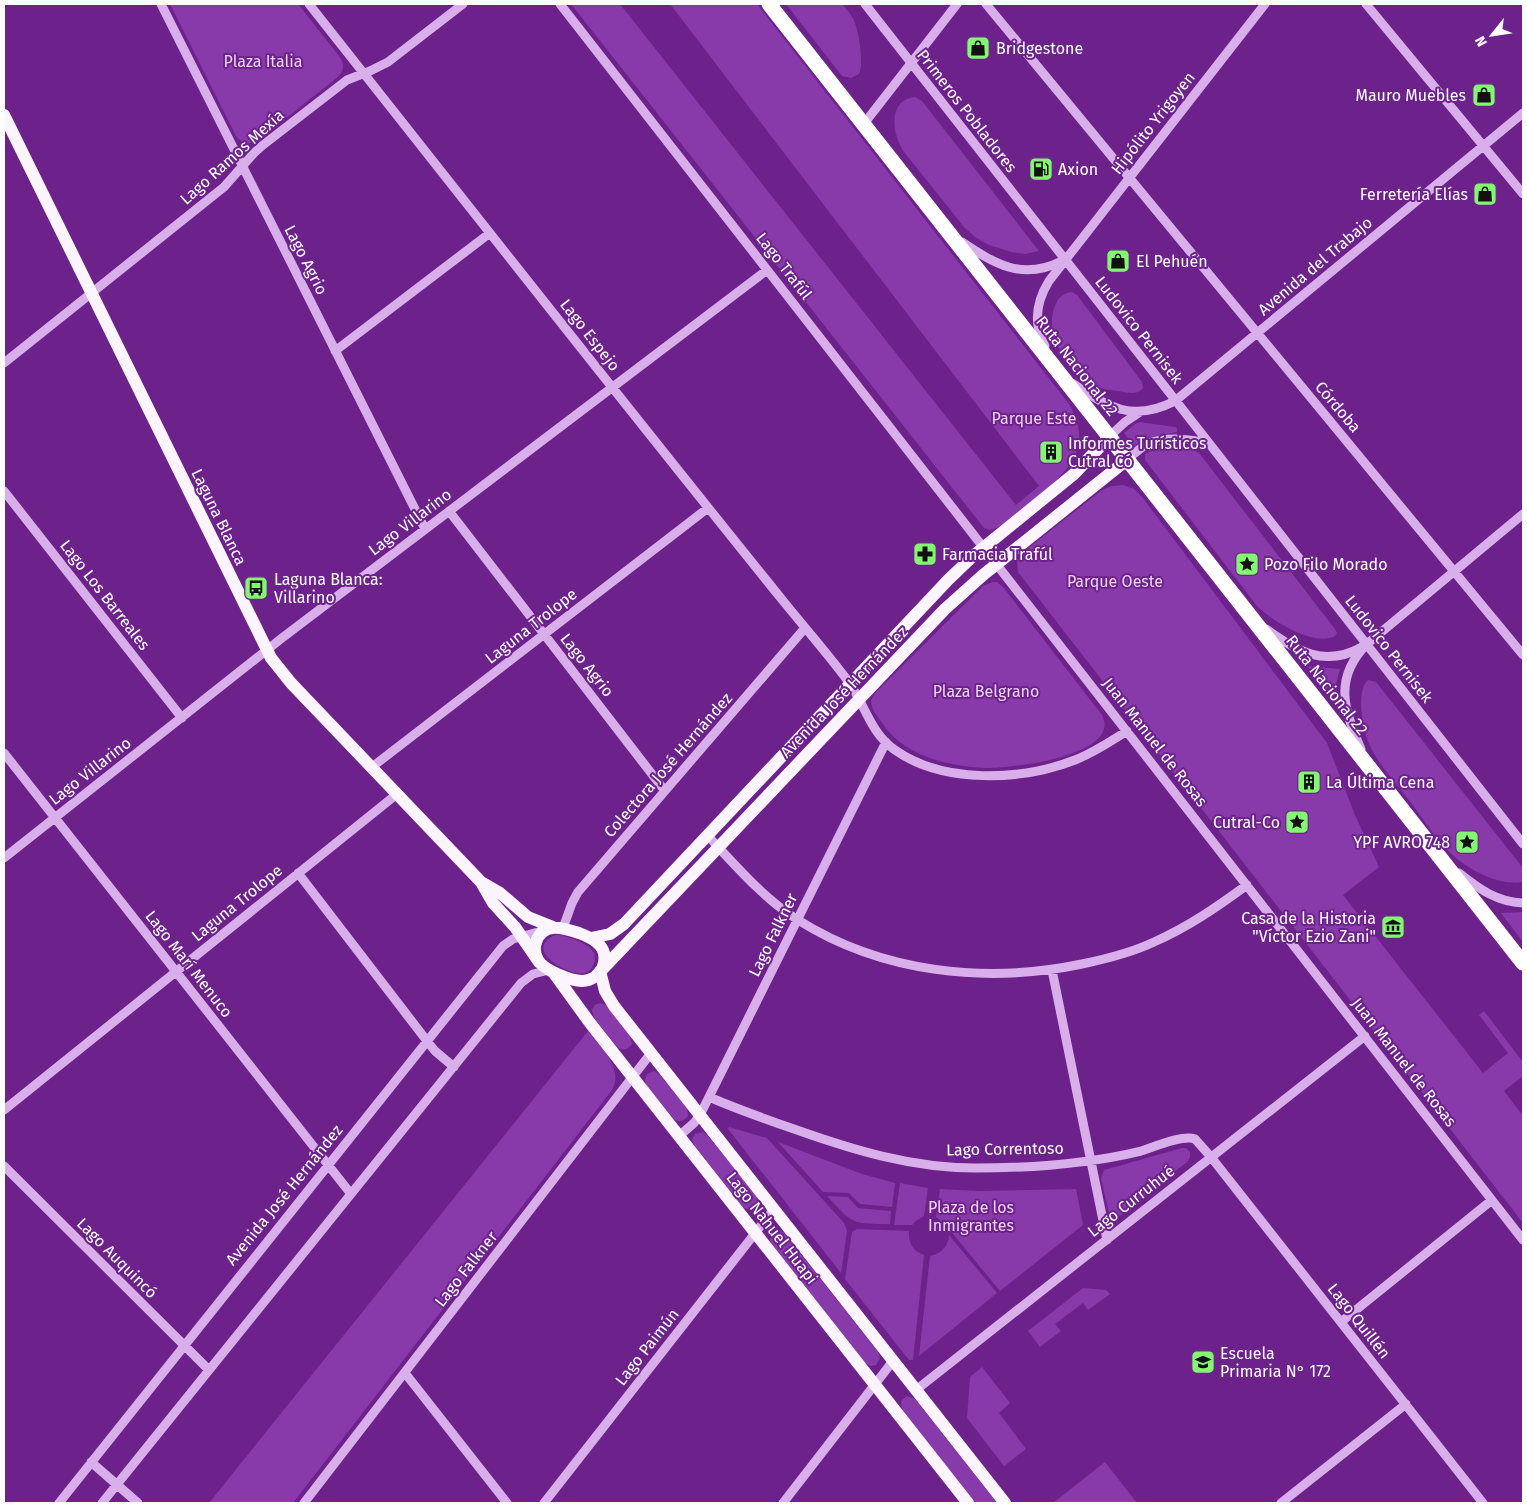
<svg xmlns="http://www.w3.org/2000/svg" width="1527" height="1507" font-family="'Fira Sans',sans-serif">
<rect width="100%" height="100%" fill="#6d228b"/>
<!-- green -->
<path fill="#8839aa" d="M 170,4 L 298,4 L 339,56 C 344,63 345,70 338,77 L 257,141 C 249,145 242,144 236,136 Z
M 571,4 L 620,4 L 1016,505 L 1039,486 L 670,4 L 757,4 L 1069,404 C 1093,446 1071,469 1039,495 C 1026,506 1012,516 999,527 L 990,530 L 984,528 Z
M 786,4 L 842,4 C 847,10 853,16 855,23 C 859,33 864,65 859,74 L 851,78 L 842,76 Z
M 915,97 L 922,101 L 1039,251 L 1025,254 L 1011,252 L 989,245 L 975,237 L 964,227 L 904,152 C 892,135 887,100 915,97 Z
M 1072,292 L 1077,295 L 1142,382 L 1143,388 L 1140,391 C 1133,395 1125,392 1117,391 C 1104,389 1091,387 1081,378 C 1074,374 1070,367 1066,360 C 1055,343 1047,327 1055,306 C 1058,298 1063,293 1072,292 Z
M 1140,422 L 1175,427 L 1177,428 L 1177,432 L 1146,438 L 1134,446 L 1124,433 L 1135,424 Z
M 1158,447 L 1191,449 L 1199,453 L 1335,629 L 1337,633 L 1335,636 C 1314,647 1272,621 1257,606 L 1145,460 L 1145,454 Z
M 1123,485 L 1134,489 L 1142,497 L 1327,743 L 1355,815 L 1379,867 L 1343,895 L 1483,1073 L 1508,1053 L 1479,1015 L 1484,1011 L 1523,1062 L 1523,1076 L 1504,1091 L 1523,1116 L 1523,1223 L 1018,572 L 1017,561 L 1022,553 L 1102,490 L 1112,486 Z
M 993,582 L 997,582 L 1003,587 L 1102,715 C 1123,756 1008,769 984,768 C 948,766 904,756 883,724 C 878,717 871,710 871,700 L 876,692 L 983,586 Z
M 1307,666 L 1340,669 L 1332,699 Z
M 1368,680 L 1376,682 L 1523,868 L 1523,882 C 1501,886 1473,872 1456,858 C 1437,842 1423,818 1408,799 C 1395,782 1379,765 1370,746 C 1363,732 1355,692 1368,680 Z
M 1523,912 L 1523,942 L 1501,913 Z
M 555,935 C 563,934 587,943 592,950 C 595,953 595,957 595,961 C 593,966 591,971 585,973 C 571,977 521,951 555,935 Z
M 600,1003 L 606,1005 L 630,1036 L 632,1044 C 628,1050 623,1051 617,1047 L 594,1018 L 592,1010 L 595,1005 Z
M 588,1031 C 601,1048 624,1068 612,1090 L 293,1503 L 209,1503 Z
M 654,1071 L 659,1074 L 687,1108 L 688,1116 C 684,1121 679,1123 674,1119 L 646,1085 L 645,1080 L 647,1074 Z
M 729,1127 L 767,1138 L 844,1223 L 847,1231 L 841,1273 L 728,1129 Z
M 703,1132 L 707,1135 L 757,1196 L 758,1204 C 754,1210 749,1211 743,1207 L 694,1145 L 692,1139 L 695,1134 Z
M 778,1142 L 862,1174 L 895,1183 L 892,1207 L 860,1204 L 849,1193 L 823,1192 Z
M 1182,1148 L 1186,1148 L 1190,1152 L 1190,1157 L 1187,1162 L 1117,1218 L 1114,1220 L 1110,1218 L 1101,1178 L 1104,1170 Z
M 900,1183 L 928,1188 L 924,1216 L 916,1221 L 912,1225 L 894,1225 Z
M 940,1189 L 978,1191 L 1076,1189 L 1083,1225 L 1000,1291 L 944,1223 L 936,1217 Z
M 827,1196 L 848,1197 L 858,1208 L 891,1211 L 890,1224 C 851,1224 853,1224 827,1196 Z
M 857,1229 L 909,1231 C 908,1243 913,1251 924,1255 L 913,1360 L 909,1360 L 845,1279 L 852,1232 Z
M 780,1230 L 784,1233 L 878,1352 L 880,1358 L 876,1365 L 870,1366 L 865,1363 L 771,1244 L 770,1239 L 772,1233 Z
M 949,1235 L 997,1293 L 919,1356 L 930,1256 C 942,1253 948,1247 949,1235 Z
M 1083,1288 L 1106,1290 L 1110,1294 L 1088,1310 L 1083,1303 L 1055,1324 L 1061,1331 L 1040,1347 L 1028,1331 Z
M 982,1367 L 1010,1403 L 999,1413 L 1026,1449 L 1004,1466 L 967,1418 L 970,1377 Z
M 907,1396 L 915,1399 L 997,1503 L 975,1503 L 902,1410 L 901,1401 Z
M 1105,1462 L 1137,1503 L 1053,1503 Z"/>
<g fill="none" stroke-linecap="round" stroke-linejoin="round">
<!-- minor -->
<path stroke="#d9afeb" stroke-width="9" d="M 161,4 L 425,529
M 309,4 C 467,204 624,404 784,602 C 805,628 828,654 848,681 C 865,704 870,733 895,750 C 943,784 1021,781 1075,760 C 1093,753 1110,742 1127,731
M 560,4 L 1523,1240
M 865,4 L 1523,844
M 986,4 L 1523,655
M 1366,4 L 1523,194
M 863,125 L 957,4
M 962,242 C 995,264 1022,281 1062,261
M 1045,346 C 1033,324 1036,302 1049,281 L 1265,4
M 335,351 L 490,233
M 4,363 L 224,187 L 254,153 L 263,145 L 347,80 L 370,71 L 388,62 L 463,4
M 1072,383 C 1108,407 1132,423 1175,401 L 1523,113
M 1110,436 L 1125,422 L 1140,412
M 1128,459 C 1134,454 1140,448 1147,444 C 1163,437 1192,438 1209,444
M 4,491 L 182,718
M 449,511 L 665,791
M 1266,629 C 1296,651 1325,668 1362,647
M 1361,749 C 1344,711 1333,678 1367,644 L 1523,514
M 4,753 L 351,1194
M 372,767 L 708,508
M 707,835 C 735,865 763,898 798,920 C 882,973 986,984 1082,964 C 1106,959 1131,953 1154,942 C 1188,927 1217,907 1247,885
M 4,858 L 282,638 L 767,270
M 298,873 L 427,1041 L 435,1051 L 454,1067
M 1459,873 C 1479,889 1497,902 1523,903
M 563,928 L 572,903 L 578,892 L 805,628
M 1052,970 L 1107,1240
M 709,1097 C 737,1109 765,1119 794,1129 C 853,1150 912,1168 975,1168 C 1030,1168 1087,1164 1141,1151 C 1154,1147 1183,1134 1195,1139 L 1211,1157 L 1483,1503
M 4,1110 L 397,794
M 679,1136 L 694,1123 L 700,1115 L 886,742
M 4,1166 L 209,1370
M 1341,1322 L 1492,1200
M 405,1373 L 507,1503
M 916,1390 L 1365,1036
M 91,1462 L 138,1503
M 59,1503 L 503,946 L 513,939 L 545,930
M 102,1503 L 521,983 L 533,974 L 549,970
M 304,1503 L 651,1053
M 544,1503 L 774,1209
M 783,1503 L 893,1361
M 1281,1503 L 1406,1404"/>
<!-- major -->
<path stroke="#fcf4fe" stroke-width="12" d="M 4,115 L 271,658 L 291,683 L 481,882 L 493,903 L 515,927 L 539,962
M 481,882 L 500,893 L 528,917 L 553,927
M 591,938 L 610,934 L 624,924 L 948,580 L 972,557 L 1074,474 L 1110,436
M 602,969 C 611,948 595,939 579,933 C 564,928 543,921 536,942 C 534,948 535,955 538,960 C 543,970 571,981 582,981 C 588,981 592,979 596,976 L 945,609 L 983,575 L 1128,459
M 600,971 L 605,991 L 614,1006 L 1005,1503
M 553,972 L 590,1023 L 968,1503"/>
<!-- highway -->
<path stroke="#fff" stroke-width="15" d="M 769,4 L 1523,963"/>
</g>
<!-- icons -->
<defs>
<g id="shop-square" transform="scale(1.25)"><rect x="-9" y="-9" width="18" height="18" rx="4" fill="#84f772" stroke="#6d228b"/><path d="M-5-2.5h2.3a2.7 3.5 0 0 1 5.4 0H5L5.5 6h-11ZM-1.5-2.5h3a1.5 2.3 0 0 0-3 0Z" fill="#111"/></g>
<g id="fuel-square" transform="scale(1.25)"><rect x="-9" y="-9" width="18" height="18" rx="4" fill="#84f772" stroke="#6d228b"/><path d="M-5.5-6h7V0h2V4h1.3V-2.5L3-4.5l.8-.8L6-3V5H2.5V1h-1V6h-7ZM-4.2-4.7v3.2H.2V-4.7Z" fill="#111"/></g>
<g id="building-square" transform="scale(1.25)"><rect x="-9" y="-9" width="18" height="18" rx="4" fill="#84f772" stroke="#6d228b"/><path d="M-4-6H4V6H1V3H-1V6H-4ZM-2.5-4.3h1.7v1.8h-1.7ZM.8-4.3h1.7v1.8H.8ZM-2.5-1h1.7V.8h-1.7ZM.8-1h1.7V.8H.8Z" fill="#111"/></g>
<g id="pharmacy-square" transform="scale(1.25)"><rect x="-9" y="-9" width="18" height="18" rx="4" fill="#84f772" stroke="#6d228b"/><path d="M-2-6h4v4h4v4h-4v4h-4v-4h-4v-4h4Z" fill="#111"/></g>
<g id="sight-square" transform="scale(1.25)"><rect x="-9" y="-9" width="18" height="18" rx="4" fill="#84f772" stroke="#6d228b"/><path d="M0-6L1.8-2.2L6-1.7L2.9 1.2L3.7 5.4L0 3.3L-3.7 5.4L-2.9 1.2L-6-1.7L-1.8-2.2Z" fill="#111"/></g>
<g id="bus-square" transform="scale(1.25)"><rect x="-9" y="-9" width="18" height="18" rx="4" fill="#84f772" stroke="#6d228b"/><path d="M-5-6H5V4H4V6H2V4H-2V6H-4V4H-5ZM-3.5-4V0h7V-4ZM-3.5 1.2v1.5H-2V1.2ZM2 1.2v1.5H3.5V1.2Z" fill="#111"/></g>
<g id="museum-square" transform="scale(1.25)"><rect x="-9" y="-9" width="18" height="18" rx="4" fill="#84f772" stroke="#6d228b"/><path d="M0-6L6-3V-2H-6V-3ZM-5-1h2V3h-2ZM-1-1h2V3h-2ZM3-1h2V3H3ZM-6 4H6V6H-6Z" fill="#111"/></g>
<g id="school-square" transform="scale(1.25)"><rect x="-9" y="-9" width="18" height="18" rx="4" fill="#84f772" stroke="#6d228b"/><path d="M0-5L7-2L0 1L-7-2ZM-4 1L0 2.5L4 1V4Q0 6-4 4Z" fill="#111"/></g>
</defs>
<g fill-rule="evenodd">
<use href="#shop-square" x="978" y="48"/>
<use href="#shop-square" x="1484" y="95"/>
<use href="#fuel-square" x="1041" y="169"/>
<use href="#shop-square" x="1485" y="194"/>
<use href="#shop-square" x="1118" y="261"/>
<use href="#building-square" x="1051" y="452"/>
<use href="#pharmacy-square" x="925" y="554"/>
<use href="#sight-square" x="1247" y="564"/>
<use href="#bus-square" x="256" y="588"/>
<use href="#building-square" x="1309" y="782"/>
<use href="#sight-square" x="1297" y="822"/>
<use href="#sight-square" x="1467" y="842"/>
<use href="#museum-square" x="1393" y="927"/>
<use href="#school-square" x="1203" y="1362"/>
</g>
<g text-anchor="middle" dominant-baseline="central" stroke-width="4" stroke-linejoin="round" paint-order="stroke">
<!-- poi labels -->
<g font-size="16" fill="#fff" stroke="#6d228b" text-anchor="start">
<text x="996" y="48">Bridgestone</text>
<text x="1466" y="95" text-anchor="end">Mauro Muebles</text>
<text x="1058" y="169">Axion</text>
<text x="1468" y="194" text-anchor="end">Ferretería Elías</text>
<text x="1136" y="261">El Pehuén</text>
<text x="1068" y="443">Informes Turísticos<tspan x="1068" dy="18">Cutral Có</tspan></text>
<text x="942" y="554">Farmacia Trafúl</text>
<text x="1264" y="564">Pozo Filo Morado</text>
<text x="274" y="579">Laguna Blanca:<tspan x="274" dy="18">Villarino</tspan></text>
<text x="1326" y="782">La Última Cena</text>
<text x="1280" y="822" text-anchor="end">Cutral-Co</text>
<text x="1450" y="842" text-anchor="end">YPF AVRO 748</text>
<text x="1376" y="918" text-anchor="end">Casa de la Historia<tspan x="1376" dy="18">"Víctor Ezio Zani"</tspan></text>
<text x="1220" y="1353">Escuela<tspan x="1220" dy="18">Primaria N° 172</tspan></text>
</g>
<!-- park labels -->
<g font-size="16" fill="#edd4f8" stroke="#6d228b">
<text x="263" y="61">Plaza Italia</text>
<text x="1034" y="418">Parque Este</text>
<text x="1115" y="581">Parque Oeste</text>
<text x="986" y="691">Plaza Belgrano</text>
<text x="971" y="1207">Plaza de los<tspan x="971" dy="18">Inmigrantes</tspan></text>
</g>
<!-- street labels -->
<g font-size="16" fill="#fff" stroke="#6d228b">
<text transform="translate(967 111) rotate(52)">Primeros Pobladores</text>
<text transform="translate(1153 123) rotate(-52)">Hipólito Yrigoyen</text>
<text transform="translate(232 157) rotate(-42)">Lago Ramos Mexía</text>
<text transform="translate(306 260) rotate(63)">Lago Agrio</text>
<text transform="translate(784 266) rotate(52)">Lago Trafúl</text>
<text transform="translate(1315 266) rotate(-40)">Avenida del Trabajo</text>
<text transform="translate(1139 330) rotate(52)">Ludovico Pernisek</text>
<text transform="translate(590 335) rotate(52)">Lago Espejo</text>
<text transform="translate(1077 366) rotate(52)">Ruta Nacional 22</text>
<text transform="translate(1338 407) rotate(50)">Córdoba</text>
<text transform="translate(219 517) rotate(64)">Laguna Blanca</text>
<text transform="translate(410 522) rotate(-37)">Lago Villarino</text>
<text transform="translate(105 595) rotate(52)">Lago Los Barreales</text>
<text transform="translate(531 626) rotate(-38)">Laguna Trolope</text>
<text transform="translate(1389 649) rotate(52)">Ludovico Pernisek</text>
<text transform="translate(587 665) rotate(52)">Lago Agrio</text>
<text transform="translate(1327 685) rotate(52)">Ruta Nacional 22</text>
<text transform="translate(844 692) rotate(-46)">Avenida José Hernández</text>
<text transform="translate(1155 742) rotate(52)">Juan Manuel de Rosas</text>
<text transform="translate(668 765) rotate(-49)">Colectora José Hernández</text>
<text transform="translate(90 771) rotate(-38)">Lago Villarino</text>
<text transform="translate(237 903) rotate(-39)">Laguna Trolope</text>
<text transform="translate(773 935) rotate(-64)">Lago Falkner</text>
<text transform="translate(189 964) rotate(52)">Lago Marí Menuco</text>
<text transform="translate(1404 1062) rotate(52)">Juan Manuel de Rosas</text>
<text transform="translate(1005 1149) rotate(-1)">Lago Correntoso</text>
<text transform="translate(284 1195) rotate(-51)">Avenida José Hernández</text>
<text transform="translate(1131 1201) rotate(-38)">Lago Curruhué</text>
<text transform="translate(772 1228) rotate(52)">Lago Nahuel Huapi</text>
<text transform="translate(117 1258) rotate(45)">Lago Auquincó</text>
<text transform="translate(466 1269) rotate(-52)">Lago Falkner</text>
<text transform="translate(1359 1321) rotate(52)">Lago Quillén</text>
<text transform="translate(647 1347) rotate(-52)">Lago Paimún</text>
</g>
</g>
<!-- border -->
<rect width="1527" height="1507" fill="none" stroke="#ffffff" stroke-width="10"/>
<!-- north arrow -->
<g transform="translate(1492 35) rotate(240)" stroke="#6d228b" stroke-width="4" paint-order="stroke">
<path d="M0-4L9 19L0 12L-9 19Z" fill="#ffffff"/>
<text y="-8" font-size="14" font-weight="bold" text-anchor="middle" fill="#ffffff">N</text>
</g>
</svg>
